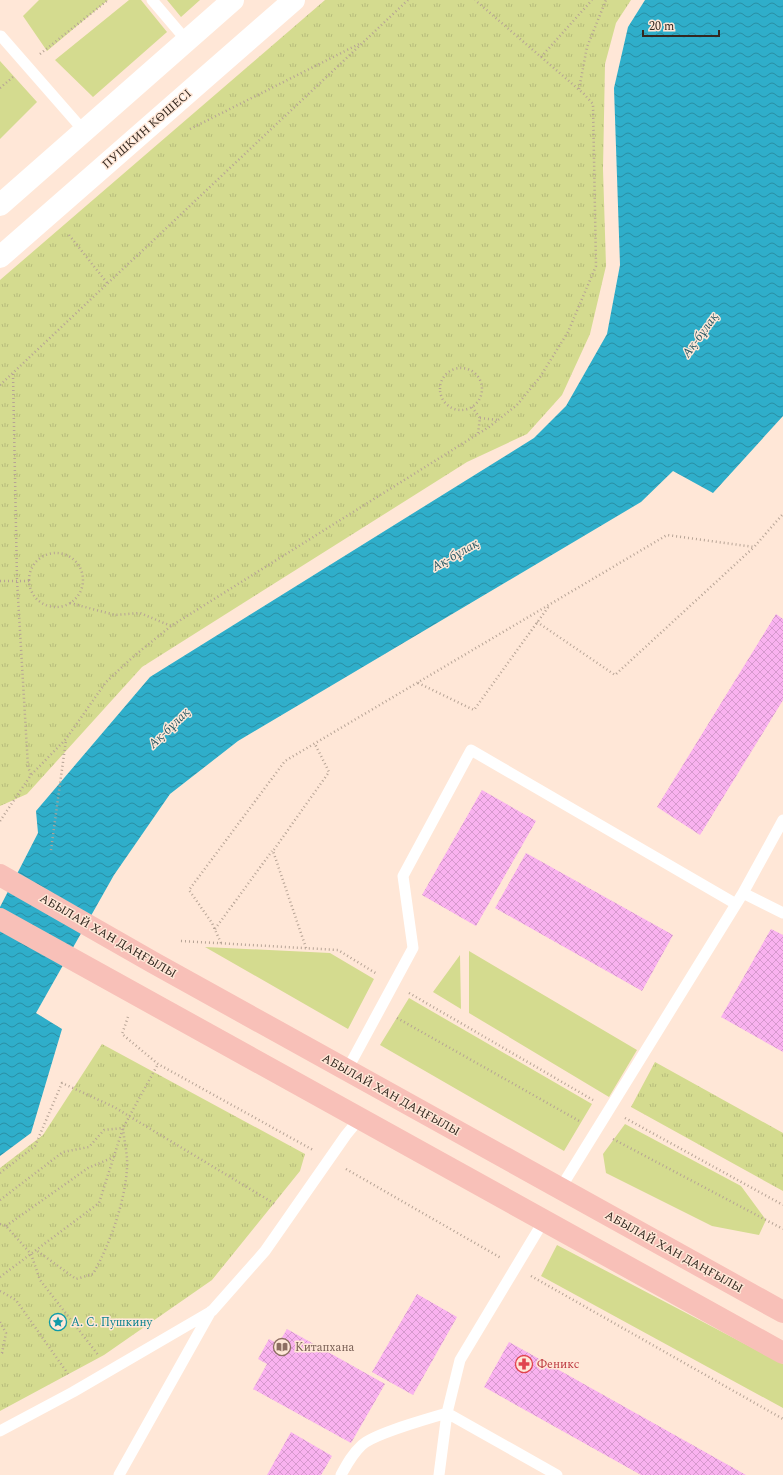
<svg xmlns="http://www.w3.org/2000/svg" width="783" height="1475" font-family="Spectral,serif">
<defs>
<pattern id="park-tufts" width="24" height="20" patternUnits="userSpaceOnUse"><rect width="24" height="20" fill="#d4db8f"/><path d="M3 7l-1-3M5 7V3M7 7l1-3M15 17l-1-3M17 17v-4M19 17l1-3" fill="none" stroke="#b6bc7b"/></pattern>
<pattern id="water-waves" width="16" height="10" patternUnits="userSpaceOnUse"><rect width="16" height="10" fill="#2faeca"/><path d="M0 5q4-4 8 0t8 0" fill="none" stroke="#298ea4"/></pattern>
<pattern id="building-cross-hatch" width="8" height="8" patternUnits="userSpaceOnUse"><rect width="8" height="8" fill="#f9b2ef"/><path d="M0 0l8 8M0 8l8-8" fill="none" stroke="#d699cd"/></pattern>
</defs>
<rect width="100%" height="100%" fill="#ffe7d7"/>
<!-- green -->
<path fill="#d4db8f" d="M 39,0 L 108,0 L 47,51 L 23,16 Z
M 129,0 L 141,0 L 167,32 L 93,97 L 55,60 Z
M 167,0 L 200,0 L 181,17 Z
M 0,61 L 37,102 L 0,139 Z
M 205,947 L 330,953 L 374,979 L 348,1029 Z
M 469,951 L 637,1050 L 609,1097 L 469,1013 Z
M 460,955 L 461,1009 L 433,992 Z
M 409,998 L 592,1104 L 564,1151 L 380,1045 Z
M 625,1124 L 741,1186 L 766,1220 L 759,1235 L 712,1226 L 606,1173 L 603,1154 Z
M 557,1245 L 783,1364 L 783,1408 L 541,1276 Z"/>
<!-- park -->
<path fill="url(#park-tufts)" d="M 325,0 L 631,0 L 616,23 L 605,64 L 603,169 L 606,266 L 590,334 L 562,395 L 527,434 L 467,462 L 142,667 L 27,794 L 0,806 L 0,280 Z
M 102,1044 L 305,1154 L 300,1171 L 212,1280 L 104,1355 L 0,1411 L 0,1168 L 43,1135 Z
M 655,1062 L 783,1133 L 783,1191 L 631,1107 Z"/>
<!-- water -->
<path fill="url(#water-waves)" d="M 645,0 L 783,0 L 783,416 L 713,493 L 673,471 L 641,502 L 238,741 L 170,794 L 114,875 L 36,1013 L 62,1029 L 31,1133 L 0,1156 L 0,907 L 38,833 L 36,811 L 150,677 L 534,438 L 566,406 L 607,334 L 620,265 L 614,88 L 628,27 Z"/>
<!-- building -->
<path fill="url(#building-cross-hatch)" d="M 776,614 L 783,619 L 783,700 L 700,835 L 657,807 Z
M 482,790 L 536,821 L 476,926 L 422,895 Z
M 526,853 L 673,935 L 642,991 L 495,908 Z
M 771,929 L 783,935 L 783,1052 L 721,1017 Z
M 417,1294 L 457,1317 L 413,1395 L 372,1372 Z
M 287,1329 L 385,1384 L 351,1443 L 253,1389 L 267,1364 L 258,1359 L 269,1339 L 278,1344 Z
M 509,1342 L 746,1475 L 641,1475 L 484,1387 Z
M 291,1432 L 332,1456 L 321,1475 L 267,1475 Z"/>
<g fill="none" stroke-linecap="round" stroke-linejoin="round">
<!-- path -->
<path stroke="#b6a395" stroke-width="2.5" stroke-dasharray="1 3" stroke-linecap="butt" d="M 40,54 L 108,0
M 541,57 L 592,0
M 0,88 L 13,77
M 579,89 L 587,47 L 606,0
M 190,129 L 361,43
M 69,235 L 108,284
M440 389a21 21 0 1 1 42 0a21 21 0 1 1-42 0Z
M 13,374 L 17,580 L 28,767 L 31,775
M 0,385 L 408,0
M 472,407 L 480,418 L 478,433
M 480,418 L 498,420
M29 580a27 27 0 1 1 54 0a27 27 0 1 1-54 0Z
M 0,581 L 29,581
M 70,603 L 115,615 L 140,613 L 171,626
M 537,622 L 615,675 L 753,548
M 418,683 L 474,710 L 549,606
M 0,821 L 31,775 L 66,739 L 106,682 L 134,656 L 171,626 L 489,427 L 517,405 L 540,377 L 568,332 L 596,266 L 593,104 L 584,94 L 475,0
M 51,850 L 66,740
M 215,929 L 272,851
M 181,941 L 338,950 L 377,974
M 221,943 L 212,923 L 189,890 L 285,761 L 667,535 L 754,547 L 783,514
M 306,948 L 273,851 L 329,772 L 315,744
M 409,993 L 593,1100
M 128,1017 L 122,1034 L 158,1064 L 313,1150
M 397,1018 L 581,1122
M 625,1118 L 783,1205
M 613,1139 L 783,1229
M 346,1169 L 501,1258
M 0,1173 L 35,1146 L 62,1083 L 114,1107 L 275,1204
M 0,1200 L 63,1152 L 89,1147 L 104,1130 L 123,1128 C 124,1141 128,1155 127,1168 C 125,1202 110,1244 93,1274 L 76,1279 L 36,1250
M 0,1224 L 6,1226 L 31,1254 L 40,1280 L 99,1356
M 6,1226 L 88,1168 L 114,1157
M 531,1276 L 783,1419
M 0,1277 L 99,1203 L 123,1128 L 158,1064
M 0,1291 L 16,1300 L 68,1374
M 0,1322 L 6,1333 L 2,1353 L 0,1354"/>
<!-- lane -->
<path stroke="#fff" stroke-width="11" d="M 152,0 L 187,41
M 0,37 L 1,36 L 84,131
M 743,893 L 783,913
M 347,1070 L 413,948 L 403,876 L 471,750 L 736,904
M 560,1189 L 743,893 L 783,820
M 0,1431 L 73,1392 L 212,1311 L 265,1251 L 346,1135 L 360,1118
M 119,1475 L 211,1311
M 341,1475 C 347,1464 353,1453 362,1445 C 375,1433 428,1419 447,1413 L 460,1360 L 543,1222
M 439,1475 L 447,1413 L 557,1475"/>
<!-- secondary -->
<path stroke="#fff" stroke-width="22" d="M 0,205 L 233,0
M 0,257 L 294,0"/>
<!-- primary -->
<path stroke="#f8c0b8" stroke-width="22" d="M 0,875 L 154,963 L 783,1312
M 0,919 L 783,1353"/>
</g>
<!-- icons -->
<defs>
<g id="sight-ring" transform="scale(0.9)"><circle r="9.5" fill="#ffe7d7" stroke="#0f9aa8" stroke-width="1.5"/><path d="M0-6L1.8-2.2L6-1.7L2.9 1.2L3.7 5.4L0 3.3L-3.7 5.4L-2.9 1.2L-6-1.7L-1.8-2.2Z" fill="#0f9aa8"/></g>
<g id="library-ring" transform="scale(0.9)"><circle r="9.5" fill="#ffe7d7" stroke="#8d6e63" stroke-width="1.5"/><path d="M-6-4Q-3-5.5-.7-3.5V5Q-3 3-6 4ZM6-4Q3-5.5 .7-3.5V5Q3 3 6 4Z" fill="#8d6e63"/></g>
<g id="pharmacy-ring" transform="scale(0.9)"><circle r="9.5" fill="#ffe7d7" stroke="#e0444e" stroke-width="1.5"/><path d="M-2-6h4v4h4v4h-4v4h-4v-4h-4v-4h4Z" fill="#e0444e"/></g>
</defs>
<g fill-rule="evenodd">
<use href="#sight-ring" x="58" y="1322"/>
<use href="#library-ring" x="282" y="1347"/>
<use href="#pharmacy-ring" x="524" y="1364"/>
</g>
<g text-anchor="middle" dominant-baseline="central" stroke-width="3" stroke-linejoin="round" paint-order="stroke">
<!-- street labels -->
<g font-size="12" fill="#332820" stroke="#ffe7d7">
<text transform="translate(147 129) rotate(-41)">ПУШКИН КӨШЕСІ</text>
<text transform="translate(108 936) rotate(30)">АБЫЛАЙ ХАН ДАҢҒЫЛЫ</text>
<text transform="translate(391 1095) rotate(29)">АБЫЛАЙ ХАН ДАҢҒЫЛЫ</text>
<text transform="translate(674 1252) rotate(29)">АБЫЛАЙ ХАН ДАҢҒЫЛЫ</text>
</g>
<!-- culture labels -->
<g font-size="12" fill="#0d838f" stroke="#ffe7d7" text-anchor="start">
<text x="71" y="1322">А. С. Пушкину</text>
</g>
<!-- education labels -->
<g font-size="12" fill="#785e54" stroke="#ffe7d7" text-anchor="start">
<text x="295" y="1347">Китапхана</text>
</g>
<!-- health labels -->
<g font-size="12" fill="#be3a42" stroke="#ffe7d7" text-anchor="start">
<text x="537" y="1364">Феникс</text>
</g>
<!-- water labels -->
<g font-size="13" font-style="italic" fill="#275965" stroke="#ffe7d7">
<text transform="translate(700 335) rotate(-54)">Ақ-бұлақ</text>
<text transform="translate(455 555) rotate(-30)">Ақ-бұлақ</text>
<text transform="translate(169 728) rotate(-44)">Ақ-бұлақ</text>
</g>
</g>
<!-- scale -->
<path d="M643 30v6h76v-6" fill="none" stroke="#332820" stroke-width="2"/>
<text x="649" y="30" font-size="12" fill="#332820" stroke="#ffe7d7" stroke-width="3" paint-order="stroke">20 m</text>
</svg>
